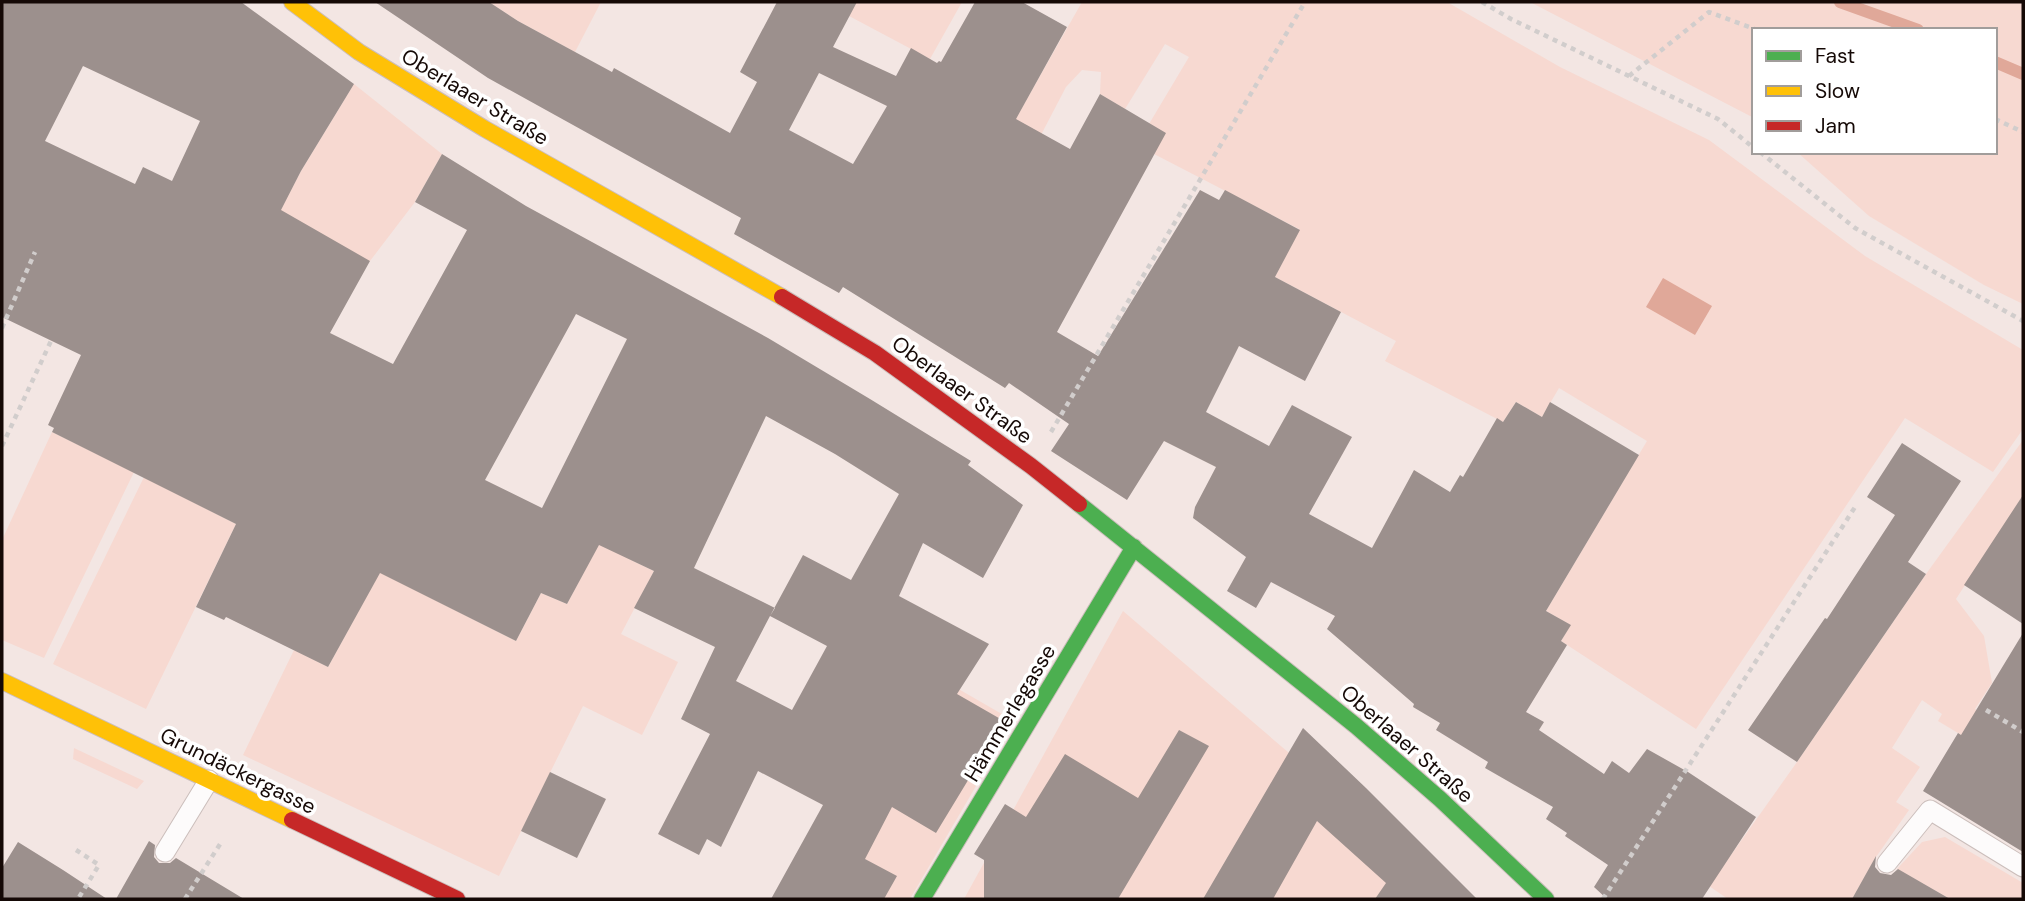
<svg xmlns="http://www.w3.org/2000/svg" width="2025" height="901" font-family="'DM Sans',sans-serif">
<rect width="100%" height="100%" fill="#f3e6e3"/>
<!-- green -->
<path fill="#f7d9d1" d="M 489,2 L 601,2 L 575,52 L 518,21 Z
M 856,2 L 962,2 L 930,59 L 849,16 Z
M 1082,2 L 1447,2 L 1560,67 L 1709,140 L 1865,256 L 2023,350 L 2023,429 L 1993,472 L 1905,418 L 1696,729 L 1561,641 L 1570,625 L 1546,611 L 1647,441 L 1559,388 L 1542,417 L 1516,402 L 1503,422 L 1385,361 L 1396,341 L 1275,277 L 1299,229 L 1154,154 L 1165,133 L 1149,124 L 1189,57 L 1165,44 L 1125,109 L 1100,94 L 1101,72 L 1082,70 L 1066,87 L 1042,133 L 940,252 Z
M 1530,2 L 2023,2 L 2023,304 L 1984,285 L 1869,216 L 1797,152 L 1995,152 L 1995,30 L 1754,30 L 1754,118 Z
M 354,84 L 442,154 L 415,202 L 370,261 L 235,297 L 301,171 Z
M 52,432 L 134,472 L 44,658 L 2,640 L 2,540 Z
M 2023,440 L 2023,525 L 2009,517 L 1956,599 L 1984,636 L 1992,683 L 1975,709 L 2023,739 L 2023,772 L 1938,721 L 1942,714 L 1922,700 L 1892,748 L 1920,767 L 1896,802 L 1909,810 L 1876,857 L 1852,899 L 1728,899 L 1709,886 L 1797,762 L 1926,574 Z
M 144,477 L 236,524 L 146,709 L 53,664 Z
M 609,525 L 638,541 L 629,559 L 654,571 L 621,634 L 678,662 L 642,735 L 583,706 L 499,876 L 243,755 L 294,650 L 328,667 L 398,539 L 427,596 L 516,641 L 541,593 L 567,604 Z
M 1123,611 L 1460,899 L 964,899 Z
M 929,672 L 1014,721 L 910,899 L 810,899 L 904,726 Z
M 74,748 L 144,781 L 137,789 L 73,759 Z
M 1945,837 L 2023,883 L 2023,899 L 1950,899 L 1897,869 L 1922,842 Z"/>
<!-- water -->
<path fill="#e0a899" d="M 1663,278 L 1712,306 L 1695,335 L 1646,307 Z"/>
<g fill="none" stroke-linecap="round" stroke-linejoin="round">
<!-- stream -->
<path stroke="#e0a899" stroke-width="12" d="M 1840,2 L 1918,30
M 1995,62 L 2023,74"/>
</g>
<!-- building -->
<path fill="#9c908d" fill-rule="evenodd" d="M 2,2 L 241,2 L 354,84 L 301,171 L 281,210 L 370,261 L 330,333 L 393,364 L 467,230 L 415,202 L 442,154 L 526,206 L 768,338 L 870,399 L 971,461 L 968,465 L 1023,505 L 983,578 L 923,543 L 899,596 L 989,644 L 957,694 L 1004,721 L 936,833 L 892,807 L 865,859 L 897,876 L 884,899 L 771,899 L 823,805 L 758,771 L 721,847 L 707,839 L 699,855 L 658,834 L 710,734 L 681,719 L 715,647 L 634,608 L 654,571 L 599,545 L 567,604 L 541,593 L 516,641 L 380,573 L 328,667 L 226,617 L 224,620 L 196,607 L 236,524 L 52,432 L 54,428 L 48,425 L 81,355 L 2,317 ZM 83,66 L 200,121 L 172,181 L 143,167 L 135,184 L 45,141 ZM 576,314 L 627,339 L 542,508 L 485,480 ZM 766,416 L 835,454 L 899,494 L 851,580 L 803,555 L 770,616 L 775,608 L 694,568 ZM 770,616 L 827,646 L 792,710 L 736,681 Z
M 375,2 L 489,2 L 518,21 L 612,72 L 614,68 L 730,133 L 757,82 L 740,72 L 777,2 L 857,2 L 833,47 L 896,76 L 911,48 L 937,63 L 939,61 L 941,62 L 975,2 L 1022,2 L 1067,27 L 1016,119 L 1070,149 L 1100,94 L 1166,133 L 1057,332 L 1098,356 L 1200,190 L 1219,200 L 1225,190 L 1300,230 L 1275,277 L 1341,312 L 1305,381 L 1239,346 L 1206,412 L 1269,446 L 1292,405 L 1352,437 L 1309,514 L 1372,548 L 1414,470 L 1450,492 L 1460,475 L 1463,477 L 1497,418 L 1503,422 L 1516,402 L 1542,417 L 1550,402 L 1639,455 L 1546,611 L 1571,625 L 1561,641 L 1567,645 L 1526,712 L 1544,722 L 1539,730 L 1604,774 L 1612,761 L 1629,773 L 1647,749 L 1688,772 L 1756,817 L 1702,899 L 1607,899 L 1594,887 L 1608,865 L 1565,836 L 1567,833 L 1546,819 L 1553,807 L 1485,768 L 1488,762 L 1436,730 L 1440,723 L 1413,707 L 1414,704 L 1327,629 L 1335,616 L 1271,582 L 1256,608 L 1227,591 L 1246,557 L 1193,518 L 1195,507 L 1216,467 L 1164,441 L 1127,500 L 1051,451 L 1069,424 L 1009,383 L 1005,388 L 843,287 L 839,293 L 734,234 L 741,218 L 488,78 ZM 819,73 L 887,106 L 853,164 L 789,130 Z
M 1902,443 L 1961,481 L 1908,562 L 1926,574 L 1797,762 L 1748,730 L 1825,618 L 1827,619 L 1895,515 L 1867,497 Z
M 2023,495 L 2023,624 L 1964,585 Z
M 2023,633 L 2023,852 L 1923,791 L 1958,733 L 1961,735 Z
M 1303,728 L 1366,788 L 1477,899 L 1375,899 L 1386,883 L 1317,821 L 1273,899 L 1203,899 Z
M 1179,730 L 1209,746 L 1118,899 L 984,899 L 984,860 L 974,854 L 1005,804 L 1026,817 L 1065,754 L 1138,798 Z
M 550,772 L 606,799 L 577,858 L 521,831 Z
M 149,841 L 155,845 L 154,857 L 159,863 L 170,863 L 176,858 L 244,899 L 116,899 Z
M 18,842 L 63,870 L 107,899 L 2,899 L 2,868 Z
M 1876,856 L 1875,867 L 1880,873 L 1891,875 L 1898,869 L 1950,899 L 1852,899 Z"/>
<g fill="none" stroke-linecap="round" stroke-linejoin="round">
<!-- lane casing -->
<g stroke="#cbbebb" stroke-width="21">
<path id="lane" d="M 165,852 L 209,780
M 1887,863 L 1930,810 L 2023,867"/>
</g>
<!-- fast casing -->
<g stroke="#cbbebb" stroke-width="18">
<path id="fast" d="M 1079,504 L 1356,726 L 1440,799 L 1546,899
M 922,899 L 1134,547"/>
</g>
<!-- slow casing -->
<g stroke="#cbbebb" stroke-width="18">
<path id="slow" d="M 292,2 L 359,52 L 485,129 L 782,297
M 2,681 L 292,820"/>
</g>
<!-- jam casing -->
<g stroke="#cbbebb" stroke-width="18">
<path id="jam" d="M 782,297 L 875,353 L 1031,466 L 1079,504
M 292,820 L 457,899"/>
</g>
<!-- path -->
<path stroke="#d1cdcc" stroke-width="4.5" stroke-dasharray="5 5" stroke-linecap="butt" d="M 1482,2 L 1511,19 L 1718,119 L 1754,148
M 1629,76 L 1709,12 L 1757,30
M 1995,119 L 2023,132
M 1760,152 L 1855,228 L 2023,321
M 2,328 L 35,252
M 1051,432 L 1305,2
M 2,446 L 51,341
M 1986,710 L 2023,732
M 76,850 L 99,865 L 78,899
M 185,899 L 222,841
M 1603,899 L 1857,504"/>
<!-- lane -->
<use href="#lane" stroke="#fdfbfb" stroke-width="19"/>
<!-- fast -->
<use href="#fast" stroke="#4caf50" stroke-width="16"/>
<!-- slow -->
<use href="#slow" stroke="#ffc107" stroke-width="16"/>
<!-- jam -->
<use href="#jam" stroke="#c62828" stroke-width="16"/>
</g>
<g text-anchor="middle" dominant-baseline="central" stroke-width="7" stroke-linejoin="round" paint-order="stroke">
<!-- street labels -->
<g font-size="21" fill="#150906" stroke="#fff">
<text transform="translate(475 97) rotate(31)">Oberlaaer Straße</text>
<text transform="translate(962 390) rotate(36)">Oberlaaer Straße</text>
<text transform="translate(1010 713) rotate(-59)">Hämmerlegasse</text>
<text transform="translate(1407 744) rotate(41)">Oberlaaer Straße</text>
<text transform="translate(238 771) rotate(26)">Grundäckergasse</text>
</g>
</g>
<!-- border -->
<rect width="2025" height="901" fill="none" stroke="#150906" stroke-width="7"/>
<!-- legend -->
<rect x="1752" y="28" width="245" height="126" fill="#ffffff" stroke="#a19d9b" stroke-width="2"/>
<rect x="1766" y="51" width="35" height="10" fill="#4caf50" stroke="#a19d9b" stroke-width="2"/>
<text x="1815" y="63" font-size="21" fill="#150906">Fast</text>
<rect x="1766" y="86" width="35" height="10" fill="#ffc107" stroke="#a19d9b" stroke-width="2"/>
<text x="1815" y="98" font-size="21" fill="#150906">Slow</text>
<rect x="1766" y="121" width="35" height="10" fill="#c62828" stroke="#a19d9b" stroke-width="2"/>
<text x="1815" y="133" font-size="21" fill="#150906">Jam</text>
</svg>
